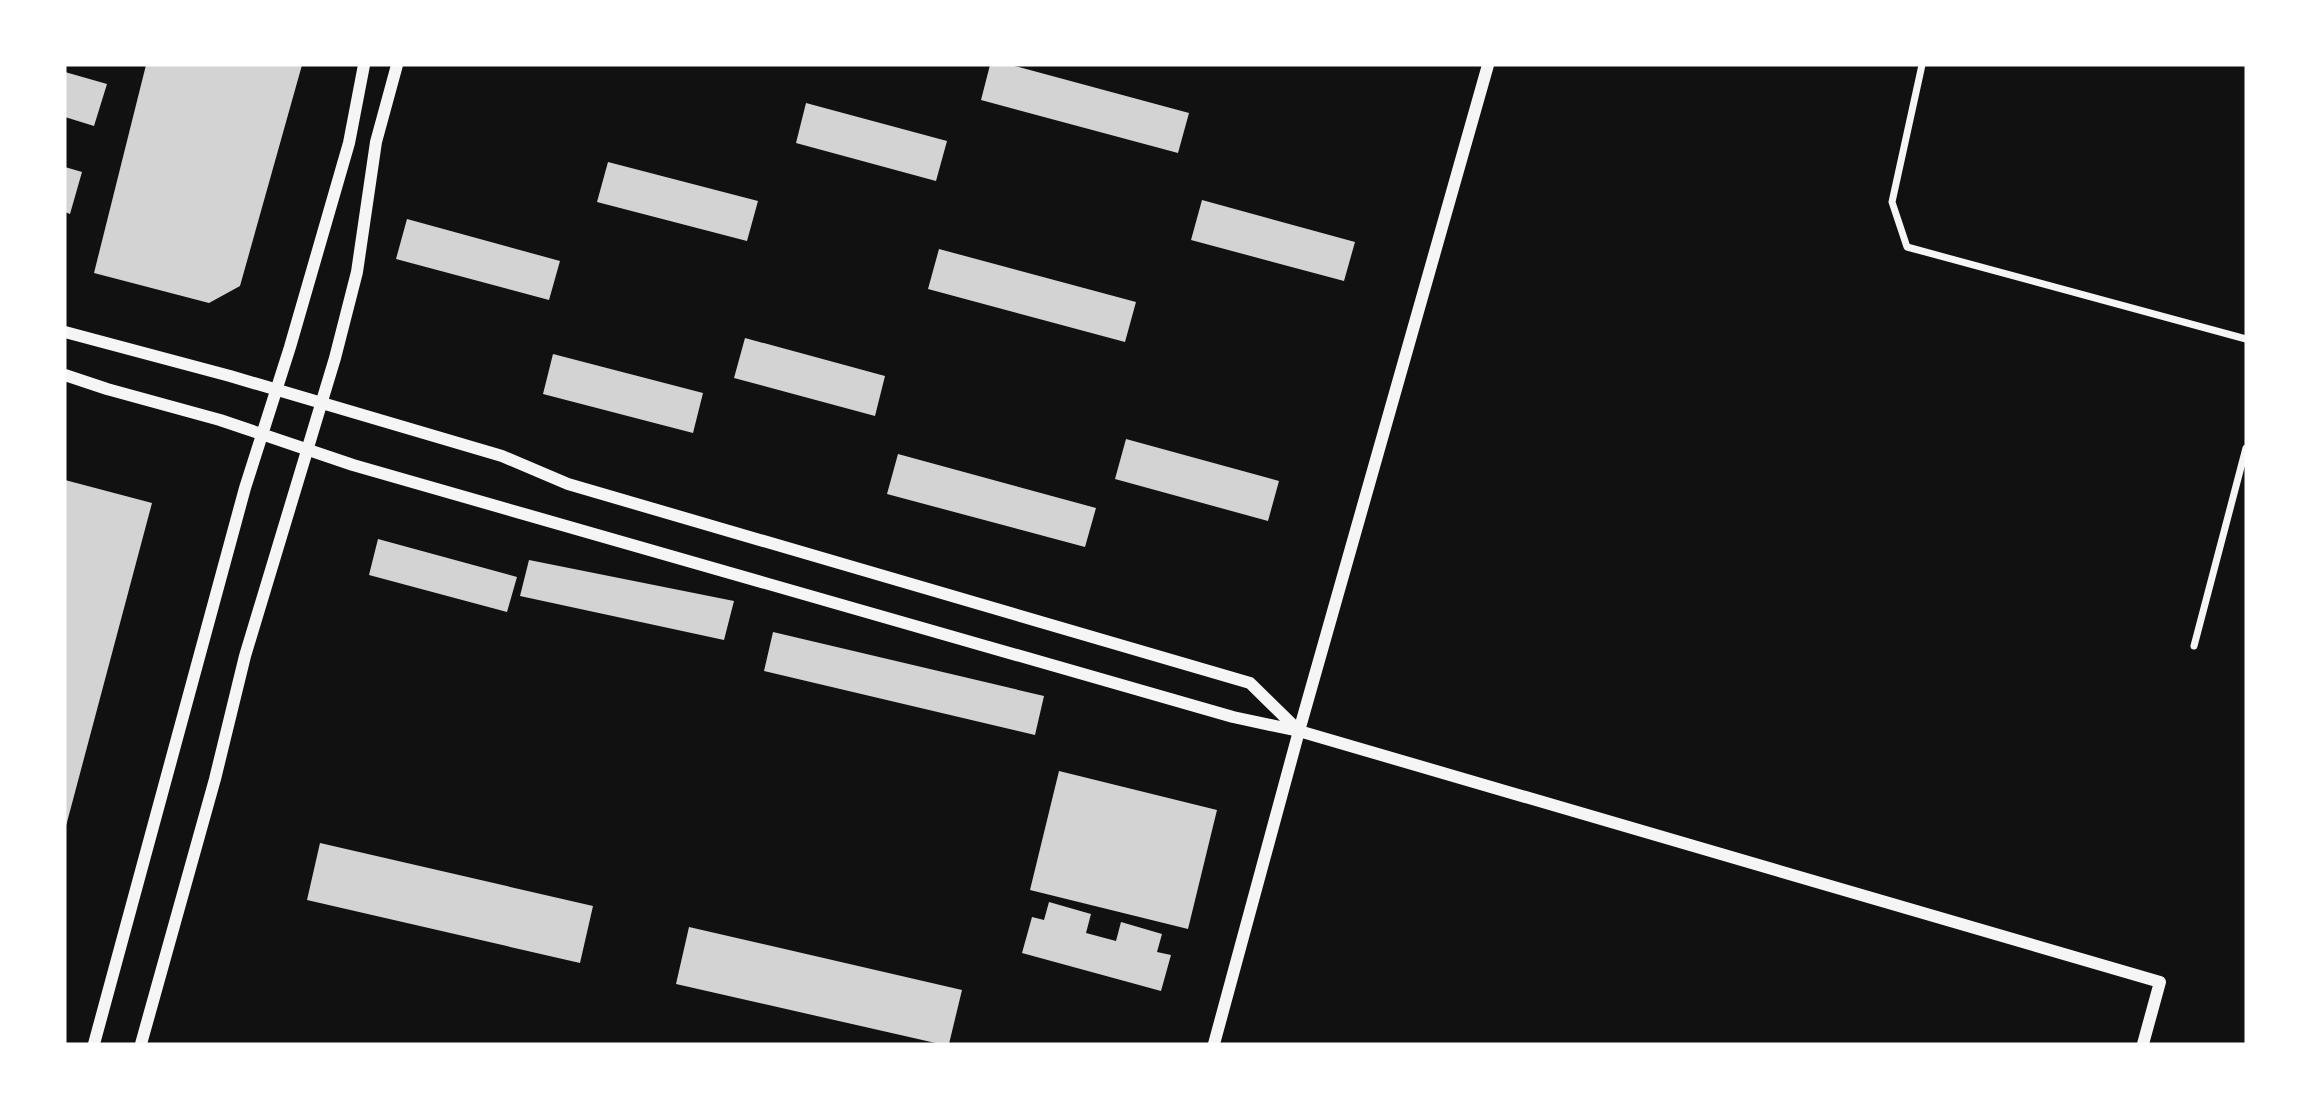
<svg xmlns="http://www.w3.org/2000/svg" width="2311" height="1109" font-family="'Varela Round',sans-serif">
<rect width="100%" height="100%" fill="#111"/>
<!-- building -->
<path fill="#d3d3d3" d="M 146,65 L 302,65 L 240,286 L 209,303 L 94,273 Z
M 990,65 L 1011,65 L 1189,113 L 1178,153 L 981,100 Z
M 65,72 L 107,84 L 94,126 L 65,117 Z
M 806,103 L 947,141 L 936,181 L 796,143 Z
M 608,162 L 758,201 L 747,241 L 597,202 Z
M 65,167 L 82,172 L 70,214 L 65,212 Z
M 1202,200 L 1355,242 L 1344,281 L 1191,240 Z
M 407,219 L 560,261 L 549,300 L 396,259 Z
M 939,249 L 1136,302 L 1125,342 L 928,289 Z
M 745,338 L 885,376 L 875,416 L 734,378 Z
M 553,354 L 703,393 L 693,433 L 543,394 Z
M 1126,439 L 1279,481 L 1268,521 L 1115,479 Z
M 898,454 L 1096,508 L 1085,547 L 887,494 Z
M 65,480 L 152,503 L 66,826 L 65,826 Z
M 378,539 L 517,577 L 507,612 L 369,575 Z
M 529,560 L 734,601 L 724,640 L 520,596 Z
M 773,632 L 1044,696 L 1035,735 L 764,671 Z
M 1059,771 L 1217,810 L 1188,929 L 1030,890 Z
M 320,843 L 593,906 L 580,963 L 307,900 Z
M 1049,902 L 1091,914 L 1086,933 L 1116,941 L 1121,922 L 1162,934 L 1157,952 L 1171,955 L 1161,991 L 1022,953 L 1032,917 L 1044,920 Z
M 689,927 L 962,990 L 949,1044 L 940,1044 L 676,984 Z"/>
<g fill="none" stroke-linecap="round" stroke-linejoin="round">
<!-- minor -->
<path stroke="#f5f5f5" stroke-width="7" d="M 1922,65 L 1892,202 L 1907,247 L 2246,339
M 2194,646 L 2246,448"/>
<!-- tertiary -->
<path stroke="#f5f5f5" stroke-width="12" d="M 65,332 L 230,376 L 502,456 L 568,484 L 1250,683 L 1299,731
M 65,375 L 107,389 L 220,420 L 353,465 L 1233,717 L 1299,731 L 2160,982 L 2143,1044
M 94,1044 L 245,488 L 290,347 L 349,143 L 364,65
M 141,1044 L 215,779 L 245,656 L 335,358 L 357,272 L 376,142 L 397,65
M 1214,1044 L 1299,731 L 1488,65"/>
</g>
<!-- border -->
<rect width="2311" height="1109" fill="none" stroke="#ffffff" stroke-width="133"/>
</svg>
